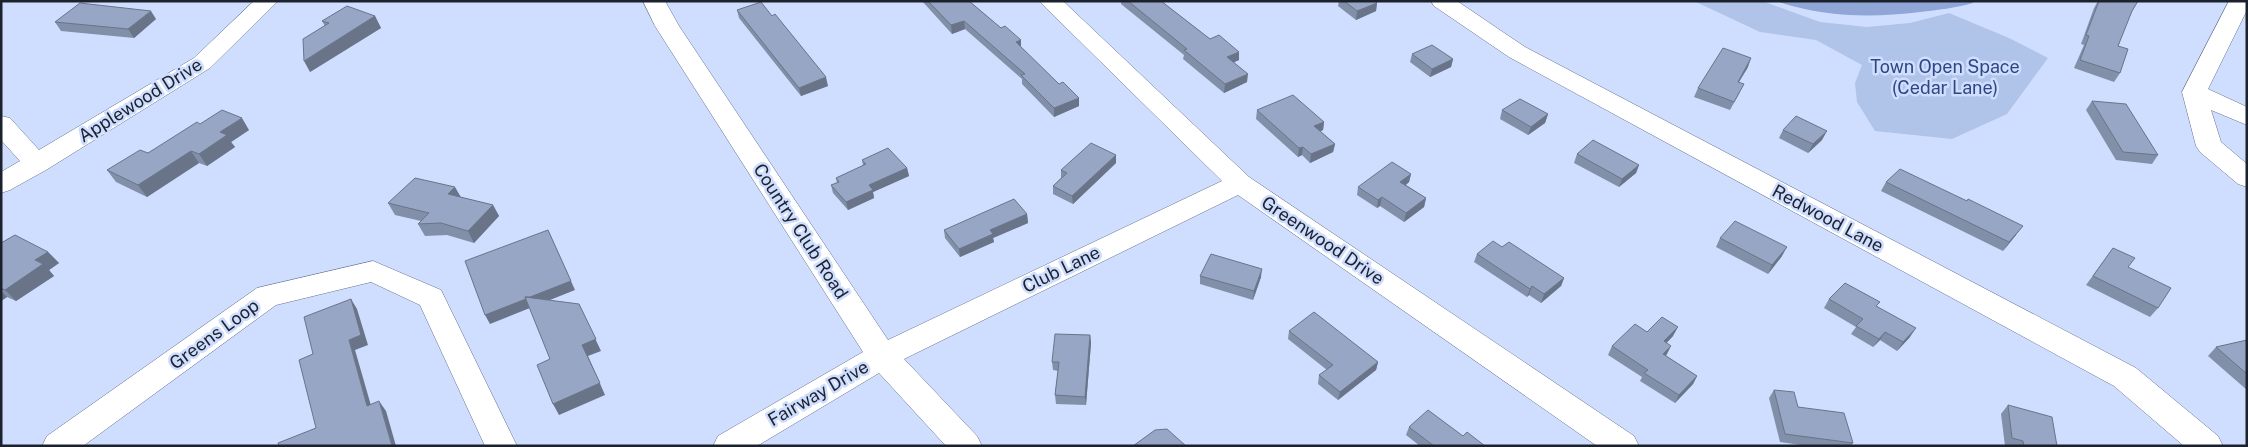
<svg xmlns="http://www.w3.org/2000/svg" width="2248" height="447" font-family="'Public Sans',sans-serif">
<rect width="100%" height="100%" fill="#cfdefe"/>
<!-- green -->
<path fill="#b0c3e8" d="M 1694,1 L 1762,1 L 1820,22 L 1867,27 L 1910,23 L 1949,13 L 2009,38 L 2048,58 L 2007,114 L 1952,139 L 1875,131 L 1857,102 L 1855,83 L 1862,65 L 1816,40 L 1760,32 Z"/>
<!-- water -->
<path fill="#8fa6d6" d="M 1776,1 L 1972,1 L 1973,3 C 1955,8 1938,10 1920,12 C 1869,18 1824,17 1776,1 Z"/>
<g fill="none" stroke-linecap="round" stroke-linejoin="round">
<!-- minor casing -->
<g stroke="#65738f" stroke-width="1">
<path id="minor" d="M 254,1 L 278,1 L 210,68 L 46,170 L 10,190 L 1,193 L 1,172 L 20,161 L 1,140 L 1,116 L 10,118 L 39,150 L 194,58 Z
M 643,1 L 665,1 L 679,26 L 888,340 L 1222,181 L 1039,1 L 1063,1 L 1249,177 L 1634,436 L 1639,446 L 1597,446 L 1238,195 L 904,359 L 977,436 L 982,446 L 946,446 L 879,373 L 757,446 L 713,446 L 718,436 L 863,352 L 655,26 Z
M 1431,1 L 1457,1 L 1525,47 L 2136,368 L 2218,436 L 2223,446 L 2184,446 L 2114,386 L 1509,57 L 1434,6 Z
M 2229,1 L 2247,1 L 2247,10 L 2208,89 L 2247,107 L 2247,125 L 2211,110 L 2221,142 L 2247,164 L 2247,187 L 2238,184 L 2200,152 L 2196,146 L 2182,92 Z
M 373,261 L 441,290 L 517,446 L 485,446 L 420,305 L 371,282 L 276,305 L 83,446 L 42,446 L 47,436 L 257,288 Z"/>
</g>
<!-- minor -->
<use href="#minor" fill="#fff" fill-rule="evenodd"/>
</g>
<!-- wall -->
<path fill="#828fa9" d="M 922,1 L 969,1 L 1001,28 L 1021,40 L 1021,47 L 1079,106 L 1054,117 L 1022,84 L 1022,79 L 965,29 L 952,34 Z
M 1121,1 L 1161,1 L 1210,39 L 1239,52 L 1239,60 L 1234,62 L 1247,82 L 1224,93 L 1183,59 L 1184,55 L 1121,4 Z
M 1339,1 L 1375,1 L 1377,3 L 1376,11 L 1356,20 L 1338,6 Z
M 2098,1 L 2138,1 L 2132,11 L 2118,46 L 2120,73 L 2114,82 L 2074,68 L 2084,45 L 2081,44 L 2094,8 Z
M 737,10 L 828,86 L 801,96 L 739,18 Z
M 375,16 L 381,28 L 310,72 L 325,26 L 322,21 Z
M 156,19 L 134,38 L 61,31 L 55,22 Z
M 1412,54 L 1453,59 L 1451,67 L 1430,77 L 1410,62 Z
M 1748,67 L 1739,82 L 1740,92 L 1730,110 L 1694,97 L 1698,88 Z
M 2092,101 L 2158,155 L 2152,164 L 2116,160 L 2086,110 Z
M 1257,110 L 1324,122 L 1323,130 L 1320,131 L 1335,144 L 1333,152 L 1310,163 L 1302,155 L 1298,157 L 1256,119 Z
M 1502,110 L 1548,114 L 1545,123 L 1528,135 L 1500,119 Z
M 200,124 L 249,130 L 231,142 L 235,147 L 207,166 L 199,163 L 147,197 L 116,182 L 107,170 L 148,153 Z
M 1783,130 L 1822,140 L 1808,153 L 1779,138 Z
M 1577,154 L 1639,165 L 1636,173 L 1619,187 L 1574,163 Z
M 1116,155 L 1116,163 L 1073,204 L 1053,194 L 1053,186 L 1061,178 L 1061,170 Z
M 862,160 L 907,168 L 909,176 L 873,192 L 874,198 L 848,210 L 833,193 L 831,185 L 837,183 L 836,178 L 863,166 Z
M 1411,174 L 1409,182 L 1406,185 L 1426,198 L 1424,207 L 1404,222 L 1380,206 L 1377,208 L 1357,195 L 1358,187 Z
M 1886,182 L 2016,235 L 2003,251 L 1881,191 Z
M 460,197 L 493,205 L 499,216 L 474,243 L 447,235 L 425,236 L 418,224 L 421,221 L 395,215 L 388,203 Z
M 1027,214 L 1028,223 L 993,238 L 994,242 L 960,257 L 945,238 L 944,230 Z
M 1720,238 L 1782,256 L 1768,274 L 1716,247 Z
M 1,243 L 48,252 L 59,263 L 49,270 L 54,276 L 16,301 L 7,297 L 1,301 Z
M 1502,247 L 1564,278 L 1561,286 L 1541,303 L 1529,295 L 1527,297 L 1474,262 L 1477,254 Z
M 2113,248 L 2128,267 L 2158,308 L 2150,317 L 2086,285 Z
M 1200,276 L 1261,277 L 1253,300 L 1200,284 Z
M 1829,299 L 1877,306 L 1910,337 L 1897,351 L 1880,340 L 1873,347 L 1851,334 L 1856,327 L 1824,308 Z
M 1289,331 L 1378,362 L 1376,370 L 1338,400 L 1318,384 L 1319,375 L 1327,370 L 1288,339 Z
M 1647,332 L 1673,336 L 1666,343 L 1667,354 L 1666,356 L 1697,376 L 1693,384 L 1675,403 L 1640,381 L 1642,377 L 1608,355 L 1612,346 Z
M 1090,335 L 1091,343 L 1086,405 L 1056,404 L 1055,395 L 1058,371 L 1053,370 L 1052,362 Z
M 2247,340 L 2247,390 L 2208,356 L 2216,347 Z
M 1774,390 L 1798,407 L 1853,443 L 1851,446 L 1808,446 L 1780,442 L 1769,398 Z
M 2008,405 L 2057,446 L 2005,446 L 2001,414 Z
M 1409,427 L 1463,436 L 1485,446 L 1420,446 L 1406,435 Z"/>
<!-- shaded-wall -->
<path fill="#6a7489" d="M 1377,3 L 1376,11 L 1356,20 L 1357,11 Z
M 151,11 L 156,19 L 134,38 L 128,29 Z
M 375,16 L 381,28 L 310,72 L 304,61 Z
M 964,21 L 965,29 L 952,34 L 951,25 Z
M 1021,40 L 1021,48 L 1016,42 Z
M 1239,52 L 1239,60 L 1226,66 L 1227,57 Z
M 1751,58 L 1748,67 L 1734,90 L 1738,82 Z
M 1453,59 L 1451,67 L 1430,77 L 1432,69 Z
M 1248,74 L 1247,82 L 1224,93 L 1225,84 Z
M 826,77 L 828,86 L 801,96 L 799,88 Z
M 1079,98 L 1079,106 L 1054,117 L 1054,108 Z
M 1548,114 L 1545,123 L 1528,135 L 1531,127 Z
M 242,118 L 249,130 L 231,142 L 235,147 L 207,166 L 199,154 L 220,132 Z
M 1324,122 L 1323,130 L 1313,135 L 1314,126 Z
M 1827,131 L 1822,140 L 1808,153 L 1813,144 Z
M 1335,144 L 1333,152 L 1310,163 L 1311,154 Z
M 1303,147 L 1302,155 L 1298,157 L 1299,148 Z
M 191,151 L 199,163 L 147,197 L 138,185 Z
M 1116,155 L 1116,163 L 1073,204 L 1072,196 Z
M 1639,165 L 1636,173 L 1619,187 L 1622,179 Z
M 907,168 L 909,176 L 873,192 L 874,198 L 848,210 L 846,202 L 869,185 Z
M 1411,174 L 1409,182 L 1399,190 L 1400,182 Z
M 455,187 L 462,199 L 448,194 Z
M 1382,197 L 1380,206 L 1377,208 L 1378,200 Z
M 1426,198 L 1424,207 L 1404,222 L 1406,213 Z
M 493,205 L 499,216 L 474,243 L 468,231 Z
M 1027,214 L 1028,223 L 993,238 L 994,242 L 960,257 L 959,249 L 990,230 Z
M 2023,226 L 2016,235 L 2003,251 L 2009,242 Z
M 548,230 L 575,290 L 490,324 L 485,315 Z
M 1787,247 L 1782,256 L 1768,274 L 1772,265 Z
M 48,252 L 59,263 L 49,270 L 54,276 L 16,301 L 5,290 L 35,260 Z
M 1262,269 L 1261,277 L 1253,300 L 1254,291 Z
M 1564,278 L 1561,286 L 1541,303 L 1544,294 Z
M 1532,286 L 1529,295 L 1527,297 L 1530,289 Z
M 1,291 L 7,297 L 1,301 Z
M 351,299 L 357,309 L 368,345 L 355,350 L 374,416 L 367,406 L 349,340 Z
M 579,304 L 601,351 L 588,356 L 605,395 L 559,415 L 553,404 L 582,345 Z
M 1678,327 L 1673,336 L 1660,350 L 1664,341 Z
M 1916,328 L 1910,337 L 1897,351 L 1903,342 Z
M 1885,332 L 1880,340 L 1873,347 L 1879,339 Z
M 1090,335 L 1091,343 L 1086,405 L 1085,397 Z
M 1671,346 L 1667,354 L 1659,363 L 1663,354 Z
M 1378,362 L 1376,370 L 1338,400 L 1340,392 Z
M 1697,376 L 1693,384 L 1675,403 L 1679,395 Z
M 379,401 L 386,411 L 396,446 L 392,446 Z"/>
<!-- building -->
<path fill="#97a6c4" stroke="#6a7489" d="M 928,1 L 969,1 L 1001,28 L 1005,26 L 1021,40 L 1016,42 L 1059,84 L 1063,82 L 1079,98 L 1054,108 L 1021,75 L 1025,74 L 964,21 L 951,25 Z
M 1128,1 L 1161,1 L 1210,39 L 1219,35 L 1239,52 L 1227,57 L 1248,74 L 1225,84 L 1184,50 L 1187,49 Z
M 1344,1 L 1375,1 L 1377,3 L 1357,11 Z
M 2099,1 L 2138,1 L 2132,11 L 2118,46 L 2128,49 L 2120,73 L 2080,60 L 2089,36 L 2086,35 Z
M 761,2 L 772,16 L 775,14 L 826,77 L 799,88 L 737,10 Z
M 80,3 L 151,11 L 128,29 L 55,22 Z
M 347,6 L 375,16 L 304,61 L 303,39 L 329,23 L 322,21 Z
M 1432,45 L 1453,59 L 1432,69 L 1412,54 Z
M 1723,48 L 1751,58 L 1738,82 L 1744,84 L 1734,102 L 1698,88 Z
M 1293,95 L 1324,122 L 1314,126 L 1335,144 L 1311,154 L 1303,147 L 1299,148 L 1257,110 Z
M 1520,99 L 1548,114 L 1531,127 L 1502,110 Z
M 2092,101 L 2126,104 L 2158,155 L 2123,152 Z
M 222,110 L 242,118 L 220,132 L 227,135 L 199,154 L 191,151 L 138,185 L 107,170 L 140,150 L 148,153 L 197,122 L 200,124 Z
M 1796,116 L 1827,131 L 1813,144 L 1783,130 Z
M 1593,140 L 1639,165 L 1622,179 L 1577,154 Z
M 1091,143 L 1116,155 L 1072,196 L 1053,186 L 1067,173 L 1061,170 Z
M 888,148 L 907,168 L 869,185 L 873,190 L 846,202 L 831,185 L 839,182 L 836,178 L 866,164 L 862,160 Z
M 1392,162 L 1411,174 L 1400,182 L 1426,198 L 1406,213 L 1382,197 L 1378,200 L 1358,187 Z
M 1900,169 L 1967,201 L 1968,199 L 2023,226 L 2009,242 L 1886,182 Z
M 415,178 L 455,187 L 448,194 L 493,205 L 468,231 L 441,223 L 418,224 L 429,213 L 388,203 Z
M 1014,199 L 1027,214 L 990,230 L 993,234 L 959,249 L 944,230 Z
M 1735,221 L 1787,247 L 1772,265 L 1720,238 Z
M 548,230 L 571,281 L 530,297 L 525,297 L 526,299 L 485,315 L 465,261 Z
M 15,235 L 48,252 L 35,260 L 43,264 L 5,290 L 1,288 L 1,243 Z
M 1493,241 L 1502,247 L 1509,242 L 1564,278 L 1544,294 L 1532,286 L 1530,289 L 1477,254 Z
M 2113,248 L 2135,258 L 2128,267 L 2171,288 L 2158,308 L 2093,276 Z
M 1211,254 L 1262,269 L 1254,291 L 1200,276 Z
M 1845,283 L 1880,302 L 1876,306 L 1916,328 L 1903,342 L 1885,332 L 1879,339 L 1856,326 L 1863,319 L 1829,299 Z
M 525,297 L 579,304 L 596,339 L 582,345 L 600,383 L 553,404 L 537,365 L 550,359 Z
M 351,299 L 361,335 L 349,340 L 367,406 L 379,401 L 392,446 L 279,446 L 278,443 L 316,428 L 299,360 L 313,354 L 304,317 Z
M 1314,312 L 1378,362 L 1340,392 L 1319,375 L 1333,365 L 1289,331 Z
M 1662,317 L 1678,327 L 1664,341 L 1671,346 L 1663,354 L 1697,376 L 1679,395 L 1644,373 L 1648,370 L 1612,346 L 1635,324 L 1647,332 Z
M 1055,334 L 1090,335 L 1085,397 L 1055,395 L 1059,362 L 1052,362 Z
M 2247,340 L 2247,374 L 2216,347 Z
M 1774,390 L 1794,392 L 1798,407 L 1844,413 L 1853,443 L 1785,434 Z
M 2008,405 L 2052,417 L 2057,446 L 2024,446 L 2023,441 L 2012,438 Z
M 1428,410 L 1463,436 L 1467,432 L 1485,446 L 1434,446 L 1409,427 Z
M 1167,429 L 1186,446 L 1133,446 L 1155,430 Z"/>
<g text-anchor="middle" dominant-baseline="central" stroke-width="5" stroke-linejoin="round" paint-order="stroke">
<!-- park labels -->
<g font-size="18" fill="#2e4783" stroke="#cfdefe">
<text x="1945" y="66">Town Open Space<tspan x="1945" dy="21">(Cedar Lane)</tspan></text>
</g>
<!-- street labels -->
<g font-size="18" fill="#1c222d" stroke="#cfdefe">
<text transform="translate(140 100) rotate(-32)">Applewood Drive</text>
<text transform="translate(1828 218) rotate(28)">Redwood Lane</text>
<text transform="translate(801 231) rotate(57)">Country Club Road</text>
<text transform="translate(1323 240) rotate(34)">Greenwood Drive</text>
<text transform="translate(1061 269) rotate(-26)">Club Lane</text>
<text transform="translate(214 334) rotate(-36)">Greens Loop</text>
<text transform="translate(818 393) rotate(-30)">Fairway Drive</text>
</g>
</g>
<!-- border -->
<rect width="2248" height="447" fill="none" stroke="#1c222d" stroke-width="5"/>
</svg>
